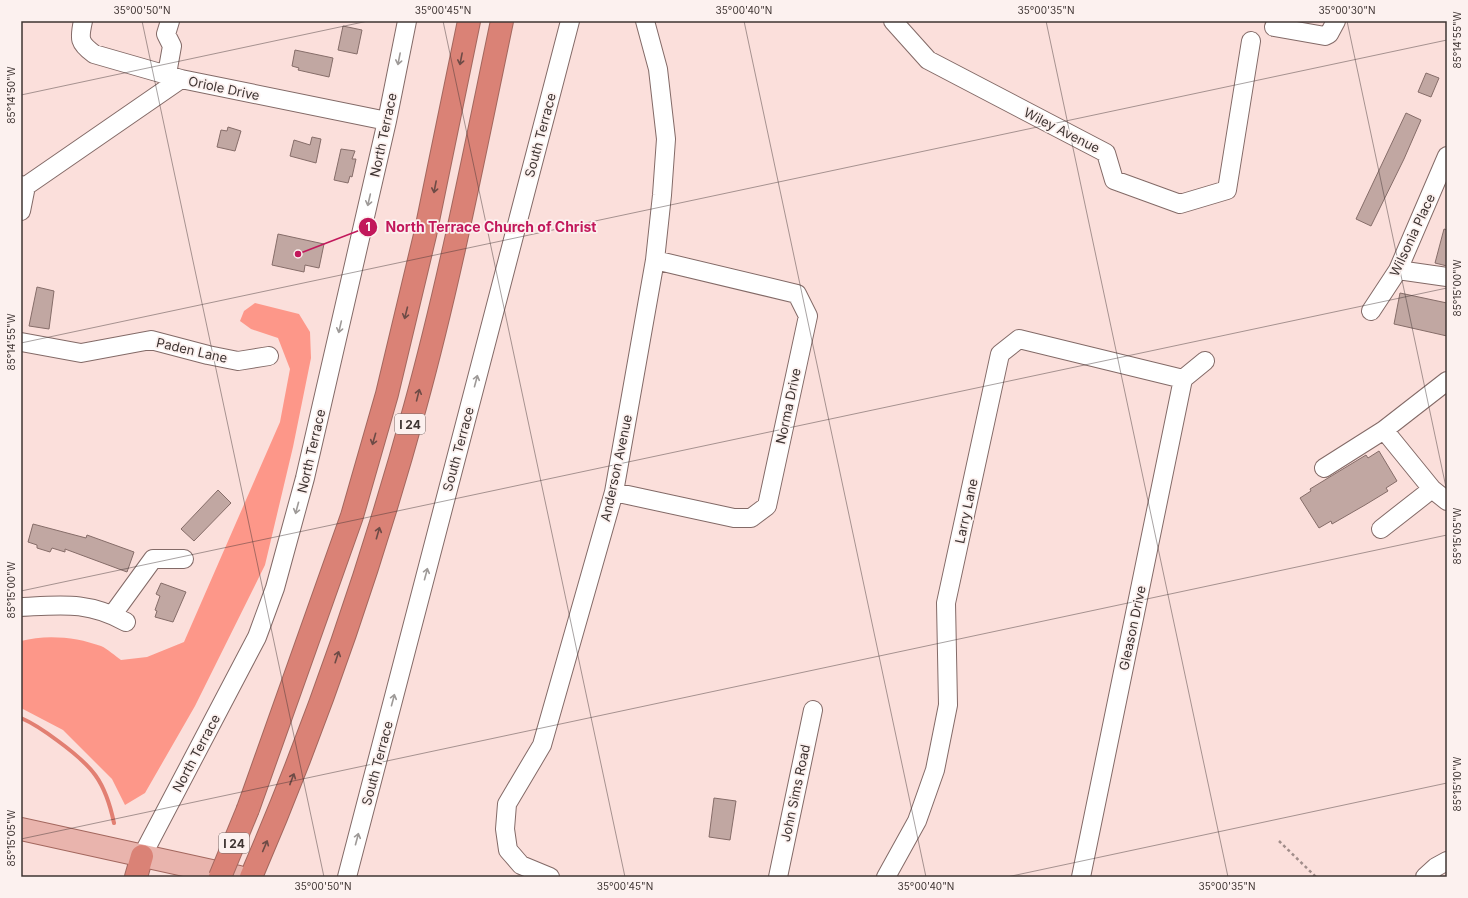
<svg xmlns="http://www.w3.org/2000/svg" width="1468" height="898" font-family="Inter,sans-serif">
<rect width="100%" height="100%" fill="#fbdfdb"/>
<!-- forest -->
<path fill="#fd9789" d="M 255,303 L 299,314 L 310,332 L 311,358 L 293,447 L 265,565 L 195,706 L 145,793 L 125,805 L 112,779 L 63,730 L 21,708 L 21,641 C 46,634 77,637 101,646 C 108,649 115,656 121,660 L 147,657 L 184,642 L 280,422 L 290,369 L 278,338 L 251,329 L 240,321 L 244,311 Z"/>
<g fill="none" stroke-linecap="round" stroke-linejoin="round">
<!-- stream -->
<path stroke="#e27f72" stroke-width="4" d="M 21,718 C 35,724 46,732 58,741 C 92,766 105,780 114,823"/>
</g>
<!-- building -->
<path fill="#c1a7a2" stroke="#866d69" d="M 343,26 L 362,30 L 357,54 L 338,50 Z
M 295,50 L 333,58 L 329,77 L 298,70 L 299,68 L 292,66 Z
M 1426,73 L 1439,78 L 1431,97 L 1418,92 Z
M 1406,113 L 1421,120 L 1404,159 L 1371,226 L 1356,219 Z
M 228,127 L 241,131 L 235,151 L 217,147 L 221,130 L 227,131 Z
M 312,137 L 321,139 L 316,163 L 290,156 L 294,140 L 310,145 Z
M 341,149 L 355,151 L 352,159 L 356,159 L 352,177 L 350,176 L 348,183 L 334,180 Z
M 1444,229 L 1447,230 L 1447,266 L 1435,263 Z
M 278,234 L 324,244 L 319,268 L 305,265 L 304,272 L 272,265 Z
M 37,287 L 54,291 L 49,329 L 29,326 Z
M 1400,293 L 1447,303 L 1447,336 L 1394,324 Z
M 1379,451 L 1397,481 L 1386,488 L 1388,491 L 1365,505 L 1332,524 L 1331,521 L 1319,528 L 1300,498 L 1311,491 L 1310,489 L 1333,475 L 1366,455 L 1368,458 Z
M 218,490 L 231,503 L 194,541 L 181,529 Z
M 33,524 L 86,538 L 87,535 L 134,552 L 127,572 L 65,549 L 65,552 L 52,548 L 50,552 L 37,548 L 37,545 L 28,542 Z
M 161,583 L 186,592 L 173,622 L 155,617 L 157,611 L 155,610 L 160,596 L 156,594 Z
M 714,798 L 736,801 L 730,840 L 709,837 Z"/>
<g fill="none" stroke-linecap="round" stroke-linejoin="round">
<!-- minor casing -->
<g stroke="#836a67" stroke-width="20">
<path id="minor" d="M 83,21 C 79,39 79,43 94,54 L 181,79
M 893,21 L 928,60 L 1106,153 L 1114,180 L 1180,204 L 1227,190 L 1251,41
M 1274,27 L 1325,36 L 1329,34 L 1336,21
M 167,74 L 172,46 L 166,34 L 170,21
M 21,185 L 26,186 L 181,79 L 387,121
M 21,211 L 26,186
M 1398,270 L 1447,277
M 1371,311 L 1398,270 L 1447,156
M 21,342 L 81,353 L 151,340 L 208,355 L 238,361 L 269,356
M 1384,430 L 1432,489 L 1447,501
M 1324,468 L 1384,430 L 1447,381
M 614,492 L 734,518 L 751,518 L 767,506 L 808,316 L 797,294 L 655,260
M 1381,529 L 1432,489
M 21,607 C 62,605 88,601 126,622
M 113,614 L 153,559 L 184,559
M 142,856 L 257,637 L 275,588 L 305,478 L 387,121 L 407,21
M 347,877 L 570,21
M 550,877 L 521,865 L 508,850 L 505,829 L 507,804 L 542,745 L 614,492 L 655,260 L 662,195 L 666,139 L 658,69 L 645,21
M 778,877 L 813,710
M 886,877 L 917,821 L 935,770 L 948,705 L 946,603 L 1000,354 L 1019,339 L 1183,379 L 1205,361
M 1081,877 L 1183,379
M 1425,877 L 1436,867 L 1447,861"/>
</g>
<!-- major casing -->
<g stroke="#a3675e" stroke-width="24">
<path id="major" d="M 21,829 L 239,877"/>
</g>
<!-- highway casing -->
<g stroke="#a3675e" stroke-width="24">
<path id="highway" d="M 248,809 L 352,516 L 387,394 L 425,235 L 469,21
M 136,877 L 142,856
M 251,877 C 317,724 371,567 415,407 C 450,280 475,150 502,21"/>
</g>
<!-- path -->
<path stroke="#a18d8a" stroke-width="2.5" stroke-dasharray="3 3" stroke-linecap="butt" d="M 1279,841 L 1316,877"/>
<!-- minor -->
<use href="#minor" stroke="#fff" stroke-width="18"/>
<!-- major -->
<use href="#major" stroke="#e9b4ad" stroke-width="22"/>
<!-- highway -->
<use href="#highway" stroke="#da8276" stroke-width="22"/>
<!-- highway-bridge casing -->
<g stroke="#a3675e" stroke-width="24" stroke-linecap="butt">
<path id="highway-bridge" d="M 220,877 L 248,809"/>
</g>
<!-- highway-bridge -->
<use href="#highway-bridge" stroke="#da8276" stroke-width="22"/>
</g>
<!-- one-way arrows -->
<defs><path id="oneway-shaft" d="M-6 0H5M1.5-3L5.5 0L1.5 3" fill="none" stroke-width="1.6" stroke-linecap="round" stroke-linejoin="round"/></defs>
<g stroke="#9e9a98">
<use href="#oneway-shaft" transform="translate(399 59) rotate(101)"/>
<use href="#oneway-shaft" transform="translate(369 200) rotate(103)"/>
<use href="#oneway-shaft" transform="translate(340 327) rotate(103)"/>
<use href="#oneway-shaft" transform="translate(476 381) rotate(-75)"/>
<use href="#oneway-shaft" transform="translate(297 508) rotate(105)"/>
<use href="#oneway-shaft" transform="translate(426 574) rotate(-75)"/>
<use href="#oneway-shaft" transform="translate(393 700) rotate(-75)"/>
<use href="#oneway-shaft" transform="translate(357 839) rotate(-75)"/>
</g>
<g stroke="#6d4b46">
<use href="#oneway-shaft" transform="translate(461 59) rotate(101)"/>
<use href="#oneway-shaft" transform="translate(435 187) rotate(101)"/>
<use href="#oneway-shaft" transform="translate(406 313) rotate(104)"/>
<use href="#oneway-shaft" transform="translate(418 395) rotate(-76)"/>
<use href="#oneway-shaft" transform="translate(374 439) rotate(106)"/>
<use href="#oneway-shaft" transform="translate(378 533) rotate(-74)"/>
<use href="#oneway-shaft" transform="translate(337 657) rotate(-72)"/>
<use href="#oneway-shaft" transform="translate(292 779) rotate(-69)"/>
<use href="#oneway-shaft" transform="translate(265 846) rotate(-67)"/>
</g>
<!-- ticks -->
<path fill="none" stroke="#3e3432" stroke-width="1" stroke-opacity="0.45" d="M 142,21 L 324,877M 443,21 L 625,877M 744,21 L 926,877M 1046,21 L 1228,877M 1347,21 L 1447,492M 21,95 L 368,21M 21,343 L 1447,40M 21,591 L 1447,288M 21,839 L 1447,535M 21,872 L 22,877M 1007,877 L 1447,783"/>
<g text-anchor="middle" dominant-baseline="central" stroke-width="3.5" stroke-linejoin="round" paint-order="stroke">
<!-- shield labels -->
<g fill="#fcf1ef" stroke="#776d6b" stroke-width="1">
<rect x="395" y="414" width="30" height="20" rx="3"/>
<rect x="219" y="833" width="30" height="20" rx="3"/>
</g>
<g font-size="12" font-weight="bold" fill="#3e3432">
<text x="410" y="424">I 24</text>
<text x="234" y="843">I 24</text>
</g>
<!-- street labels -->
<g font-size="13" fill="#3e3432" stroke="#fcf1ef">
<text transform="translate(224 88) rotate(12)">Oriole Drive</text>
<text transform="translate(1062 130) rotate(27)">Wiley Avenue</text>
<text transform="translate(383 135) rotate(-78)">North Terrace</text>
<text transform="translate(540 135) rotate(-75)">South Terrace</text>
<text transform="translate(1412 235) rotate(-65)">Wilsonia Place</text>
<text transform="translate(192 350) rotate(13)">Paden Lane</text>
<text transform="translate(788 406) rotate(-78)">Norma Drive</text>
<text transform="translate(458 449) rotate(-75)">South Terrace</text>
<text transform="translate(311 451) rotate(-77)">North Terrace</text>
<text transform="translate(616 468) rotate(-78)">Anderson Avenue</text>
<text transform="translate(966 511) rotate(-78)">Larry Lane</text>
<text transform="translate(1132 628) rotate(-78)">Gleason Drive</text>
<text transform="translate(196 753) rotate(-62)">North Terrace</text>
<text transform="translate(377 763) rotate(-75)">South Terrace</text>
<text transform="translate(795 793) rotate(-78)">John Sims Road</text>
</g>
</g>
<!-- callouts -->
<path fill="none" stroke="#c2185b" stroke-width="1.5" d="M298 254L368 227"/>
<g fill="#c2185b" stroke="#fcf1ef" stroke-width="1.5">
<circle cx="298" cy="254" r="4"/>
<circle cx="368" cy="227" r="10"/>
</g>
<g font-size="12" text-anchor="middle" font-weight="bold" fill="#fff">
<text x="368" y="231">1</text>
</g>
<g font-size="14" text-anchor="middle" font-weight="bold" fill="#c2185b" stroke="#fcf1ef" stroke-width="3.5" stroke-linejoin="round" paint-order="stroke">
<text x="491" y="232">North Terrace Church of Christ</text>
</g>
<!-- border -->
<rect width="1468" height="898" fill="none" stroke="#fcf1ef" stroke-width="44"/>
<rect x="22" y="22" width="1424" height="854" fill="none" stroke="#3e3432" stroke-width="1.5"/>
<g font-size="10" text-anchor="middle" fill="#3e3432">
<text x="142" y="14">35°00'50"N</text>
<text x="443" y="14">35°00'45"N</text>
<text x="744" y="14">35°00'40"N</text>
<text x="1046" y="14">35°00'35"N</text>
<text x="1347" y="14">35°00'30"N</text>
<text transform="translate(1457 40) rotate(-90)" y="4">85°14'55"W</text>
<text transform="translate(11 95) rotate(-90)" y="4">85°14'50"W</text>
<text transform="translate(1457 288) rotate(-90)" y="4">85°15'00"W</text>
<text transform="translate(11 342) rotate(-90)" y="4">85°14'55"W</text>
<text transform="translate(1457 536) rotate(-90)" y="4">85°15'05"W</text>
<text transform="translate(11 590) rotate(-90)" y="4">85°15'00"W</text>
<text transform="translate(1457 784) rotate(-90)" y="4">85°15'10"W</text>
<text transform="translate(11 838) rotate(-90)" y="4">85°15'05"W</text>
<text x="323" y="890">35°00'50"N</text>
<text x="625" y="890">35°00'45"N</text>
<text x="926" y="890">35°00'40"N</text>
<text x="1227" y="890">35°00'35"N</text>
</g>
</svg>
